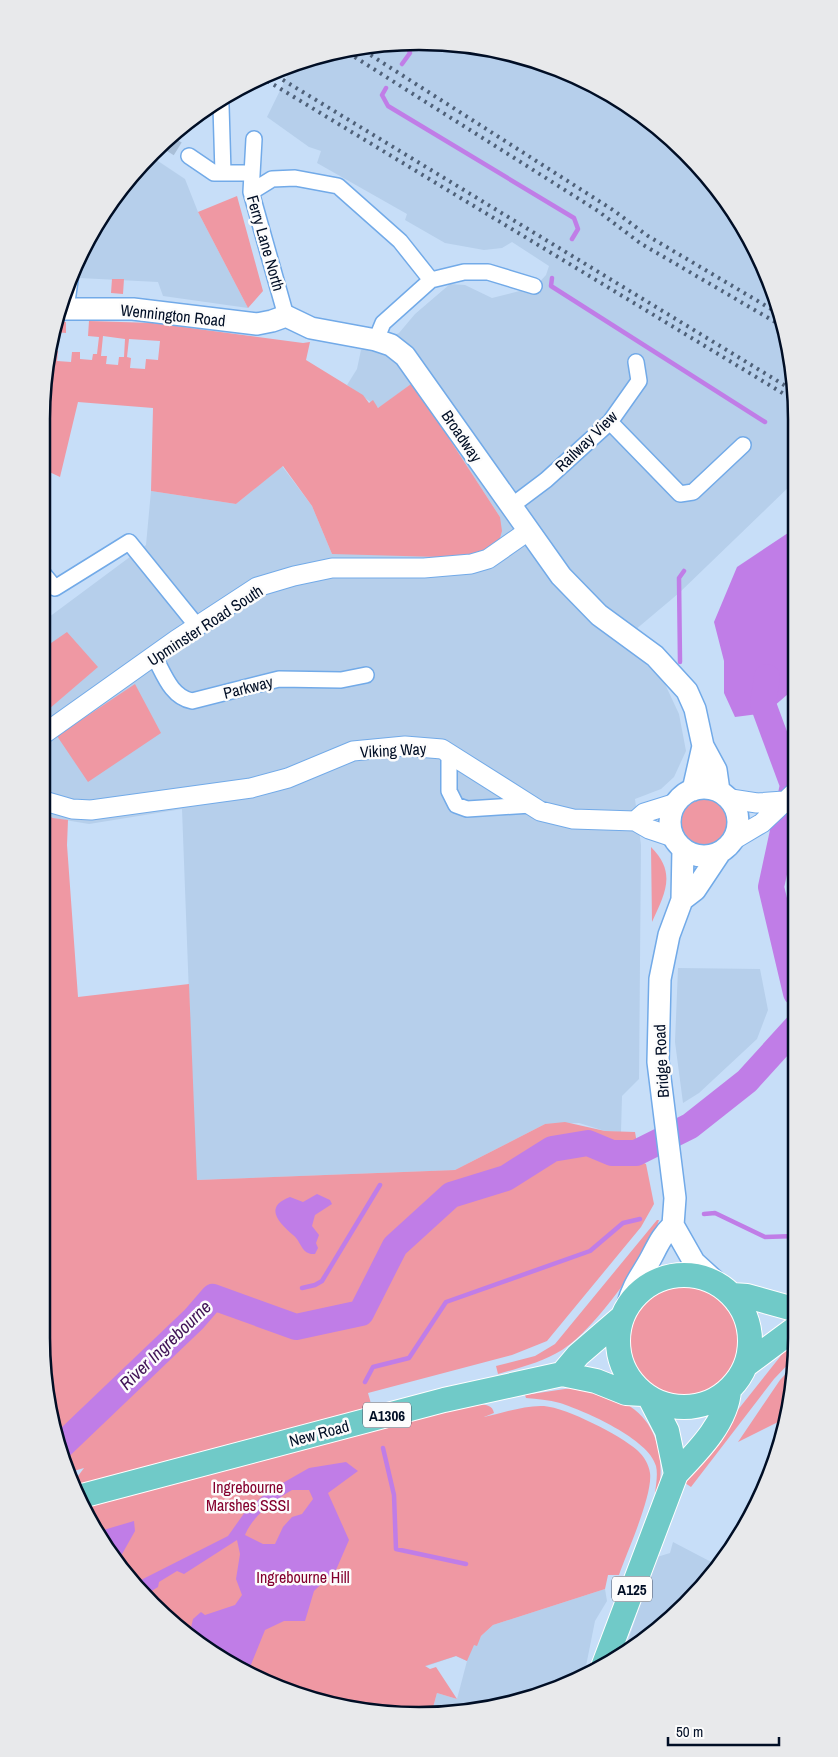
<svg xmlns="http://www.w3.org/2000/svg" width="838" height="1757" font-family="'Archivo Narrow',sans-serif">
<rect width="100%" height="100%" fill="#c7def8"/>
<!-- built -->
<path fill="#b6cfeb" d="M 419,41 L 492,48 L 563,70 L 649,119 L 719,189 L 768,274 L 793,369 L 794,482 L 679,593 L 622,641 L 664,682 L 679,714 L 686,751 L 674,777 L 661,789 L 635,799 L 641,845 L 639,1079 L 622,1096 L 621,1132 L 605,1131 L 579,1123 L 545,1124 L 455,1170 L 196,1180 L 182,809 L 89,824 L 53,818 L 41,812 L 41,623 L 146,545 L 151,491 L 236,504 L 282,466 L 312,506 L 332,554 L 500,517 L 441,426 L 411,384 L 379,408 L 347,385 L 357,369 L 361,350 L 399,333 L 415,314 L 450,284 L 465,285 L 492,298 L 535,287 L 546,275 L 549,266 L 512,242 L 502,248 L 484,250 L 445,243 L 405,220 L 407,214 L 317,163 L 321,151 L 309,147 L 267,117 L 293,64 L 345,49 Z
M 149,155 L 185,179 L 198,212 L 248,308 L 163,296 L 158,282 L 79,278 L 83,250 L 105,209 Z
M 678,968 L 760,969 L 768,1010 L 757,1039 L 699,1093 L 683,1103 L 675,1042 Z
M 673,1542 L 717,1565 L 703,1587 L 624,1652 L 657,1557 L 670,1553 Z
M 605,1589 L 607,1601 L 595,1621 L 584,1676 L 540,1696 L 469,1712 L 432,1711 L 437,1693 L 457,1699 L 467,1661 L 456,1656 L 424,1667 L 405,1615 L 476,1645 L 481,1636 L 493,1625 Z"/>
<!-- green -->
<path fill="#ef98a3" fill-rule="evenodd" d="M 237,196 L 263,291 L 248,308 L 198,212 Z
M 112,279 L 124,279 L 123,294 L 111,293 Z
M 89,321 L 153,323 L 303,343 L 310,342 L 306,360 L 363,395 L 369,403 L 373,400 L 378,408 L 411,384 L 441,426 L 500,517 L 502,531 L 498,545 L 475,558 L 332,554 L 312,506 L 283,466 L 236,504 L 151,491 L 153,408 L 78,402 L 60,477 L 41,468 C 41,420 42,368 56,322 L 66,322 L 66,333 L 55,332 L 53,350 L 58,351 L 57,361 L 71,362 L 72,352 L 80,352 L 80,359 L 92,360 L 93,354 L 97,354 L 99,337 L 88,336 ZM 103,336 L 125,339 L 124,357 L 119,357 L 118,365 L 106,364 L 107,356 L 101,356 ZM 129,339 L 160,341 L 158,360 L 146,359 L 145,369 L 130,368 L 131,358 L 127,357 Z
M 67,632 L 98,667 L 42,715 L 41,650 Z
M 135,684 L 161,733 L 88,782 L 57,736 Z
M681 823a24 24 0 1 1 48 0a24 24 0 1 1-48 0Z
M 41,812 L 53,818 L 68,820 L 67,845 L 78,997 L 189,984 L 197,1180 L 455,1170 L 545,1124 L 565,1122 L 605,1131 L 635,1132 L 640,1161 L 646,1164 L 654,1204 L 641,1227 L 547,1341 L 512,1355 L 368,1393 L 378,1429 L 479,1404 C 487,1405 492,1405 494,1413 L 484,1417 C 503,1413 525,1405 544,1406 C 567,1408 620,1435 637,1450 C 644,1456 649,1465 650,1473 C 653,1495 627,1552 619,1575 L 608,1575 L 605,1589 L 493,1625 L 481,1636 L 477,1646 L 474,1645 L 467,1661 L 456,1656 L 425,1666 L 430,1669 L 436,1667 L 457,1699 L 437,1693 L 432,1711 L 346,1709 L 230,1665 L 135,1587 L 92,1527 L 72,1484 L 84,1468 L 67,1473 L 61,1460 L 41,1338 Z
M 651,847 C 677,873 665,893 652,922 Z
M 657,1220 L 659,1220 C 648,1256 594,1330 562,1350 C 543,1362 519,1368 498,1374 L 496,1366 L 535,1356 L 555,1344 Z
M627 1341a56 56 0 1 1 112 0a56 56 0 1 1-112 0Z
M 796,1342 L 795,1357 L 774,1379 L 691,1487 L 685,1483 L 737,1411 L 783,1353 Z
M 794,1365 L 788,1417 L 738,1442 L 780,1380 Z
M 578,1387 C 594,1392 612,1397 626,1404 C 659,1422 665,1462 658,1494 L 655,1493 C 656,1485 658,1474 656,1466 C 649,1439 585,1411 560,1403 C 549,1400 537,1399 526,1398 L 525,1395 Z"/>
<!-- water -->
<path fill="#c07de7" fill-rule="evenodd" d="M 794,529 L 795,688 L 766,713 L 735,717 L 724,693 L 724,661 L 714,622 L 737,567 Z
M 317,1194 L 330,1200 L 332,1204 L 315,1215 L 312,1226 L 319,1235 L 316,1243 L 318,1248 L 315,1254 C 301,1255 302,1242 293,1235 C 279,1223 263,1207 290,1197 L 303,1202 Z
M 346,1462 L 358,1471 L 328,1493 L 349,1540 L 336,1570 L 314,1591 L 305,1621 L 284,1621 L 265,1630 L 248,1672 L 230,1665 L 190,1632 L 193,1619 L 201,1612 L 205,1615 L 235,1605 L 242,1595 L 236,1579 L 240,1554 L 237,1540 L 184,1574 L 177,1571 L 159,1582 L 158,1587 L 145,1595 L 133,1584 L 228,1536 L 245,1512 L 267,1492 L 309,1468 ZM 292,1490 L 309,1490 L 313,1499 L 302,1514 L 292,1517 L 283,1527 L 275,1544 L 263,1544 L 245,1535 C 253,1515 274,1501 292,1490 Z
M 134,1521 L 135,1531 L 117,1563 L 97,1534 L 100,1531 Z"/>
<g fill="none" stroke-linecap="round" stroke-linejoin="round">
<!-- stream -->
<path stroke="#c07de7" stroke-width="4.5" d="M 402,64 L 410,53 L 406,42
M 386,88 L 382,95 L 388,106 L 574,218 L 578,229 L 572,239
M 552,278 L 551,286 L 765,422
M 680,662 L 679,578 L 684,571
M 704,1214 L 715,1213 L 765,1237 L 796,1236
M 302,1288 L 315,1285 L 322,1281 L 380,1185
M 365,1382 L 373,1367 L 409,1358 L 446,1302 L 590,1251 L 623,1223 L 640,1219
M 383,1448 L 394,1495 L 396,1549 L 466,1564"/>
<!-- river -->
<path stroke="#c07de7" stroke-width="26" d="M 767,677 L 763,704 L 793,785 L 771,887 L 796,993
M 59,1448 L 194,1319 L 213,1297 L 296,1327 L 361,1313 L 395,1246 L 451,1195 L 506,1178 L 552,1149 L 588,1143 L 612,1153 L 636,1153 L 690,1126 L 747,1081 L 796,1027"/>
<!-- minor-tunnel -->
<path stroke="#a9bfd8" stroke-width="15" stroke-dasharray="15 8" stroke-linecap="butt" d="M 165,141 L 189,156"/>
<!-- minor casing -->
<g stroke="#72aae8" stroke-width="18">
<path id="minor" d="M 219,100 L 221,106 L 223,173
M 254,139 L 251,192 L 286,316
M 189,156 L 214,173 L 251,173
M 251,192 L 272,179 L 295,178 L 338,186 L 400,241 L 431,280
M 66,309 L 71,273
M 376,340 L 383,323 L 431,280 L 464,272 L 488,272 L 534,286
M 610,422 L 680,494 L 693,492 L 743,445
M 510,507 L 546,480 L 610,422 L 639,381 L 636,362
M 41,571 L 55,588 L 129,542 L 197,626
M 154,656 C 164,674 171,697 192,701 L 279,679 L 341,680 L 366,675
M 449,754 L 449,791 L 456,805 L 467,809 L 531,805"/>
</g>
<!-- tertiary casing -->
<g stroke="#72aae8" stroke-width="21">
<path id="tertiary" d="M 41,736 L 176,640 L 257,587 L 294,576 L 332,568 L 424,568 L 471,564 L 488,559 L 528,531
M 731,799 L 757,803 L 784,801
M 41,800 L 72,809 L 91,810 L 251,788 L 288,778 L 353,751 L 405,746 L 442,749 L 540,811 L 573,819 L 635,821
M 635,821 L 644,813 L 676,803
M 635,821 L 649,829 L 673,837
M 735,839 L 762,823 L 795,792"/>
</g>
<!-- secondary casing -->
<g stroke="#72aae8" stroke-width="24">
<path id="secondary" d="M 60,309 L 133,309 L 257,324 L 272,321 L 286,316 L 311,328 L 376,340 L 391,345 L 405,356 L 561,576 L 599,615 L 655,656 L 687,691 L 695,709 L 703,746 L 716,770 L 719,791
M670 822a34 34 0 1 1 68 0a34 34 0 1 1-68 0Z
M 693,790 L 703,746
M 683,849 L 682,900 L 669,935 L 660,979 L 658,1062 L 675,1198 L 673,1225 L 694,1262 L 717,1283
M 682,900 L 695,890 L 719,854
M 628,1304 C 633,1284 642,1275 651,1258 C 659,1243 661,1237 673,1225"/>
</g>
<!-- primary casing -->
<g stroke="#fff" stroke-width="26">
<path id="primary" d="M618 1341a66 66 0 1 1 132 0a66 66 0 1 1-132 0Z
M 732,1295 L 747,1296 L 797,1310
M 746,1365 L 797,1327
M 562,1374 L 578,1355 L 621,1318
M 650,1398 L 667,1431 L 676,1474
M 78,1497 L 444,1400 L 562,1374 L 596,1381 L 626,1393 L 643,1394
M 603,1667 L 676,1474 C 698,1451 727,1422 729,1390"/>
</g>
<!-- minor -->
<use href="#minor" stroke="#fff" stroke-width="15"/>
<!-- tertiary -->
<use href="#tertiary" stroke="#fff" stroke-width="19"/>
<!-- secondary -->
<use href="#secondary" stroke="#fff" stroke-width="21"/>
<!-- primary -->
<use href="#primary" stroke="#70cac8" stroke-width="24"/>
<!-- rail -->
<path stroke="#4f6179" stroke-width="4" stroke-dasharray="2.5 5" stroke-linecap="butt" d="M 358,47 L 613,210 L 648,236 L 778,313
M 342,49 L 598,211 L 640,243 L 782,326
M 270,72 L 794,391
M 261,77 L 794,400"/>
</g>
<g text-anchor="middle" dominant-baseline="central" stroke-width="5" stroke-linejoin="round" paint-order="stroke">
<!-- shield labels -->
<g fill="#fcfcfc" stroke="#4c5566" stroke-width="1">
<rect x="363" y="1402.5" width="48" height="25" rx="4"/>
<rect x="612" y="1576.5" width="40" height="25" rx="4"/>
</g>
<g font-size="15" font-weight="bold" fill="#000e25">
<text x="387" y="1415">A1306</text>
<text x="632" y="1589">A125</text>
</g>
<!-- street labels -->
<g font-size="16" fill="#000e25" stroke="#fcfcfc">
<text transform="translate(266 243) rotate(74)">Ferry Lane North</text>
<text transform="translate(173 315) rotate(6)">Wennington Road</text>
<text transform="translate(462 436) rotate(56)">Broadway</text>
<text transform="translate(586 441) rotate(-44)">Railway View</text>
<text transform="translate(205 625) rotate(-33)">Upminster Road South</text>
<text transform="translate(248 687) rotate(-14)">Parkway</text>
<text transform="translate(393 750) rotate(-3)">Viking Way</text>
<text transform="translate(661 1061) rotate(-93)">Bridge Road</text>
<text transform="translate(319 1433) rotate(-15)">New Road</text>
</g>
<!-- park labels -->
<g font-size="16" fill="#84002e" stroke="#fcfcfc">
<text x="248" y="1487">Ingrebourne<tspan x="248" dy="18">Marshes SSSI</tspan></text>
<text x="303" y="1577">Ingrebourne Hill</text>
</g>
<!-- water labels -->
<g font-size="18" font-style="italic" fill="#401356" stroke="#fcfcfc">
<text transform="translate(165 1345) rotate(-44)">River Ingrebourne</text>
</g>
</g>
<!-- crop -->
<path d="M0 0H838V1757H0ZM419 50H419A369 369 0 0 1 788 419V1338A369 369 0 0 1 419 1707H419A369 369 0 0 1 50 1338V419A369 369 0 0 1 419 50Z" fill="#e8e9eb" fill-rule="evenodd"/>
<path fill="none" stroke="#000e25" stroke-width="2.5" d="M419 50H419A369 369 0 0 1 788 419V1338A369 369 0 0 1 419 1707H419A369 369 0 0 1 50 1338V419A369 369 0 0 1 419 50Z"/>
<!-- scale -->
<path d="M668 1737v8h111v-8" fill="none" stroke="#000e25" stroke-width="2.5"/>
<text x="676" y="1737" font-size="15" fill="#000e25" stroke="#fcfcfc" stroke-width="4" paint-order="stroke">50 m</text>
</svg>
